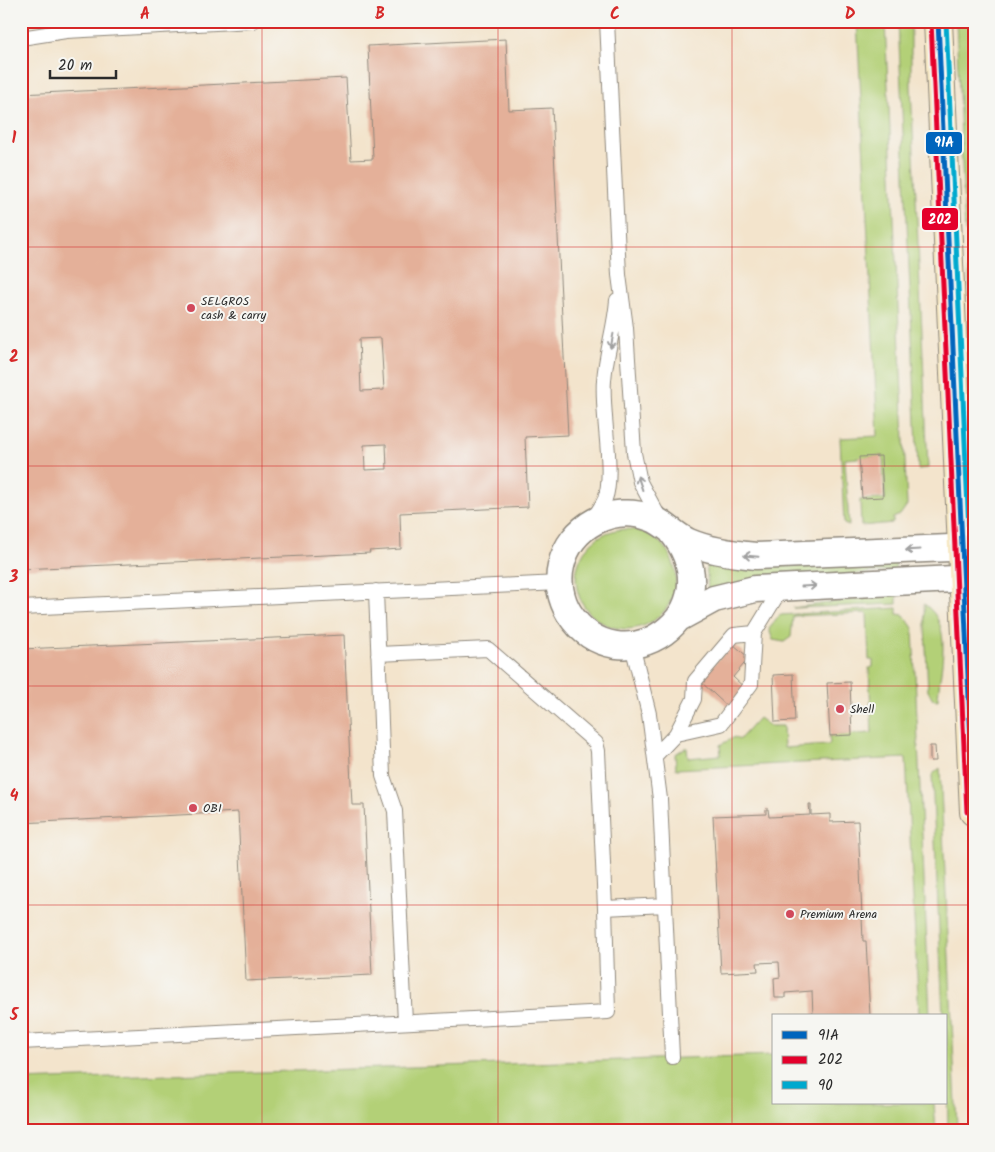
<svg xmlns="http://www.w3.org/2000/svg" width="995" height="1152" font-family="Kalam,sans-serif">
<rect width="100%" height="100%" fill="#f6f6f2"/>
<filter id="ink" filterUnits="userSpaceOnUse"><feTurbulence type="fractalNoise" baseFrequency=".02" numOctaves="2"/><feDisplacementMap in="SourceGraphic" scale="10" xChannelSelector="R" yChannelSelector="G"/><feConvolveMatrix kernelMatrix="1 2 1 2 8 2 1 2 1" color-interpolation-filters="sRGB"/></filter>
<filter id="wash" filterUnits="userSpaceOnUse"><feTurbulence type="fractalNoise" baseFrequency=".0096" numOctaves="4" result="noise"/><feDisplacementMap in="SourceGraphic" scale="20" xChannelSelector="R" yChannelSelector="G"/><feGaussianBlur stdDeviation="1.12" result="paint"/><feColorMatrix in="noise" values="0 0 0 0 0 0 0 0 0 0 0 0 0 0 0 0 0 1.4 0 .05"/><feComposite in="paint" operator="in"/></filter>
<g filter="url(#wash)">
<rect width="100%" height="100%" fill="#f3e4cc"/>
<!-- green -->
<path fill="#b3d077" stroke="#6f7e51" d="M 857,21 L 885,21 L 907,505 L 900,515 L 893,518 L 893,523 L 861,526 L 860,500 L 885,499 L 883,456 L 845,459 L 849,526 L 844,524 L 840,438 L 878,436 Z
M 898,21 L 911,21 L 911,86 L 928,468 L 918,469 Z
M 956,21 L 974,21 L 974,379 L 967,232 L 965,232 Z
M576 579a50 50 0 1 1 100 0a50 50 0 1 1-100 0Z
M 706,559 L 895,562 L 896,570 L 708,590 Z
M 897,593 L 897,604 L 793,608 L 890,594 Z
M 924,604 C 955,625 939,669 938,700 L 933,699 L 928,691 Z
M 897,608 L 897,614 L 904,615 L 913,628 L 930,1016 L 919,1016 L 906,758 L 676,769 L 675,754 L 687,747 L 688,758 L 721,755 L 720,745 L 735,737 L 739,740 L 759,718 L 770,726 L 783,726 L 784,748 L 828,745 L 830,743 L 829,736 L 872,733 L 869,668 L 873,667 L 873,660 L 869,660 L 867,613 L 793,616 L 791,637 L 784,642 L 773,640 L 769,629 L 780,615 Z
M 940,768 L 957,1127 L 957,1131 L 948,1131 L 946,1016 L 943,1016 L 932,775 Z
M 774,1055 L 774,1103 L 934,1103 L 936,1131 L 21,1131 L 21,1080 Z"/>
<g id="blocks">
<!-- building -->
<path fill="#e4b099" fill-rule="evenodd" d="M 506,39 L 509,110 L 552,108 L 560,278 L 568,435 L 525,437 L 528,507 L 400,513 L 401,549 L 369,551 L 370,553 L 21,569 L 21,94 L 346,78 L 351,160 L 373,159 L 368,46 ZM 381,338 L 384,390 L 361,391 L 359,339 ZM 386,444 L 387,469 L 365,470 L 364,445 Z
M 881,456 L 883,497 L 862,498 L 859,457 Z
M 344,635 L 352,805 L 364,805 L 372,975 L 246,981 L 238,812 L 21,823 L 21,649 Z
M 733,644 L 749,658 L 733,677 L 749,692 L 731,710 L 699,680 Z
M 793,674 L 795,721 L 775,722 L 773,675 Z
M 850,682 L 852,735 L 830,736 L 827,683 Z
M 930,746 L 935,746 L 936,761 L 930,761 Z
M 809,804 L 811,804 L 811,815 L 830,814 L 830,822 L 858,821 L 863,941 L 866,941 L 870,1016 L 813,1016 L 812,991 L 785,993 L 785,998 L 775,998 L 774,978 L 780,977 L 779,962 L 757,963 L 758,971 L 721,973 L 713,816 L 766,814 L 766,809 L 768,809 L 769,817 L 810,815 Z"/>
</g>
</g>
<g filter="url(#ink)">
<use href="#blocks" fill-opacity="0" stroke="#8f887c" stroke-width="1"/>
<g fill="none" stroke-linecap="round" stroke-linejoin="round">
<!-- lane casing -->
<g stroke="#8f887c" stroke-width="16">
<path id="lane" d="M 607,21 L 619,275 L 626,328 L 634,453 L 640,482 L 660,519
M 21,38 L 66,31 L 253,21
M 593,519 C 597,513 602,506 605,499 C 615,472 601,413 604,380 C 606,353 615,327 617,300
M 376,591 L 383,776 L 395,811 L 405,1022
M 21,608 L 559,583
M 632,645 L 649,714 L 660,799 L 672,1057
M 378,654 L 488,649 L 596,743 L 598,751 L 605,908
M 676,734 L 694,699 L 695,681 L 734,635 L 754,633
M 655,756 L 676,734 L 721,724 L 751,684 L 754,633 L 782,587
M 21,1042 L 608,1012 L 605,908 L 665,905"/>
</g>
<!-- street casing -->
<g stroke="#8f887c" stroke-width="29">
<path id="street" d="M 672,532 C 737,614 619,691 569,613 C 561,600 557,582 561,566 C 570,526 612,503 651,518 C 665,523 675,536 689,542 C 710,551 734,554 756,556 L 974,547
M 679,618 L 714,599 L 755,589 L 974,578"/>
</g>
<!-- secondary casing -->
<g stroke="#8f887c" stroke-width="30">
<path id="secondary" d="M 938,21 L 974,812"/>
</g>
<!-- lane -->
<use href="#lane" stroke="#fff" stroke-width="14"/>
<!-- street -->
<use href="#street" stroke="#fff" stroke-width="26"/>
<!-- secondary -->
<use href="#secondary" stroke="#f7e8c3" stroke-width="28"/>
<!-- bus-1 casing -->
<g stroke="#f6f6f2" stroke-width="9">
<path id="bus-1" d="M 938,21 L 974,807"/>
</g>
<!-- bus-2 casing -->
<g stroke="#f6f6f2" stroke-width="9">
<path id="bus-2" d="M 931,21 L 967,812"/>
</g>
<!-- bus-3 casing -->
<g stroke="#f6f6f2" stroke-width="9">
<path id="bus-3" d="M 946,21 L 974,642"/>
</g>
<!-- bus-1 -->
<use href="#bus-1" stroke="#0065bd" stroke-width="5"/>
<!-- bus-2 -->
<use href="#bus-2" stroke="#e4002b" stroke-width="5"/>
<!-- bus-3 -->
<use href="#bus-3" stroke="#00a9ce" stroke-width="5"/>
</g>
<!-- one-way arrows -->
<defs><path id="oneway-shaft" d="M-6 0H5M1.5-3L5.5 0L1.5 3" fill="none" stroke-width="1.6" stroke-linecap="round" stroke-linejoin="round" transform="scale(1.25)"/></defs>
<g stroke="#a0a0a0">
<use href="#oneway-shaft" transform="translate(612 341) rotate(101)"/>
<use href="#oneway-shaft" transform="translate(640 483) rotate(-109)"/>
<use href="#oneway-shaft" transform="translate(913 550) rotate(177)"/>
<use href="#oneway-shaft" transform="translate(751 556) rotate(-175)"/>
<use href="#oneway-shaft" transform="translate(809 586) rotate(-3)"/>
</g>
</g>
<!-- grid -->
<path fill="none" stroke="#d62828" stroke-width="1" stroke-opacity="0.55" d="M 262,21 L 262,1131M 498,21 L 498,1131M 732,21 L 732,1131M 21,247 L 974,247M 21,466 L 974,466M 21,686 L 974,686M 21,905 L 974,905"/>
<!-- markers -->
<g fill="#d1495b" stroke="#f6f6f2" stroke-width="2">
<circle cx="191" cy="308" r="5"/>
<circle cx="840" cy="709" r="5"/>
<circle cx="193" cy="808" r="5"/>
<circle cx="790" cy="914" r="5"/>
</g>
<g text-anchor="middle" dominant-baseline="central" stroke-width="4" stroke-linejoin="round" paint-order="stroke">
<!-- poi labels -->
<g font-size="12" fill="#2b2b2b" stroke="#f6f6f2" text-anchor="start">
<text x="201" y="301">SELGROS<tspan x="201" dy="14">cash &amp; carry</tspan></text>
<text x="850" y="709">Shell</text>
<text x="203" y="808">OBI</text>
<text x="800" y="914">Premium Arena</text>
</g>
</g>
<g stroke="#f6f6f2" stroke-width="2">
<rect x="925" y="131" width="38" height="24" rx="5" fill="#0065bd"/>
<rect x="921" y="207" width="38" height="24" rx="5" fill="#e4002b"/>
</g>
<g font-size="14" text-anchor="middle" font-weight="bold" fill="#fff">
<text x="944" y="147">91A</text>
<text x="940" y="224">202</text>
</g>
<!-- margin -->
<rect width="995" height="1152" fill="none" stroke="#f6f6f2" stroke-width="55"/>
<!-- legend -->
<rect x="772" y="1014" width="175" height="90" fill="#f6f6f2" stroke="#a5a5a2"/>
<rect x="782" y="1031" width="25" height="8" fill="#0065bd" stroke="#a5a5a2"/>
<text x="818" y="1040" font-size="15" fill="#2b2b2b">91A</text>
<rect x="782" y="1056" width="25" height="8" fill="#e4002b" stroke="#a5a5a2"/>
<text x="818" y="1064" font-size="15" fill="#2b2b2b">202</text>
<rect x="782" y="1081" width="25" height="8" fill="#00a9ce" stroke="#a5a5a2"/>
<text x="818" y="1090" font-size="15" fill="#2b2b2b">90</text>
<!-- scale -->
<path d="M50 70v8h66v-8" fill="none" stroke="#2b2b2b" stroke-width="2.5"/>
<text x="58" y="70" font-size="15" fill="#2b2b2b" stroke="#f6f6f2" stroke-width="4" paint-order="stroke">20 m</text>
<rect x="28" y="28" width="940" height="1096" fill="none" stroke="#d62828" stroke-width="2"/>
<g font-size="16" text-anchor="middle" font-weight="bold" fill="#d62828">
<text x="145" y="19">A</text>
<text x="380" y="19">B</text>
<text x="615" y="19">C</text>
<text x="850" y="19">D</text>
<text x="14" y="143">1</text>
<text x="14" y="362">2</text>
<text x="14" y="582">3</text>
<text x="14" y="801">4</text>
<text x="14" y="1020">5</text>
</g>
</svg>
